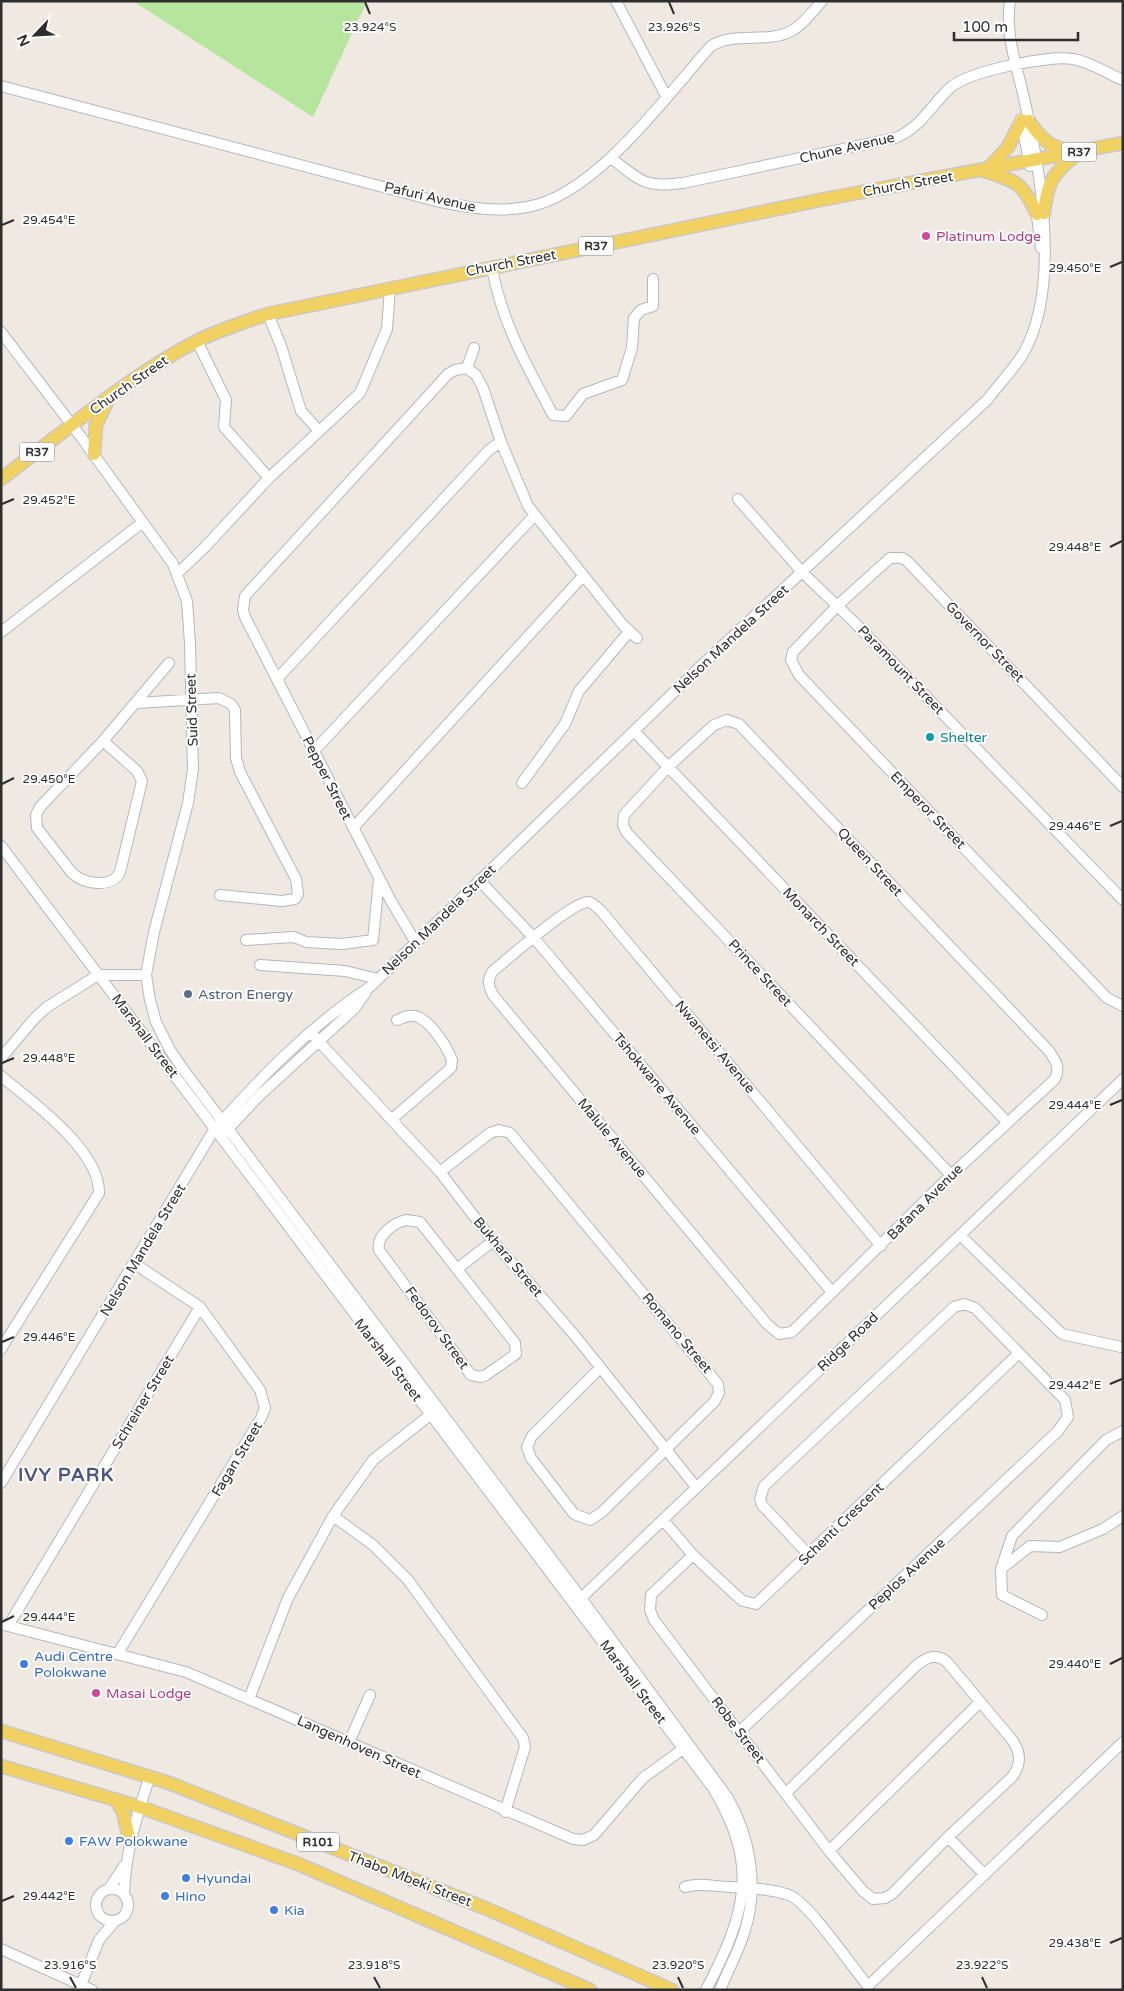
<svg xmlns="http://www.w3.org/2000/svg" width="1124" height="1991" font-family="'Varela Round',sans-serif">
<rect width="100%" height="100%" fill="#efe9e1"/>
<!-- green -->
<path fill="#b6e59e" d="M 133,1 L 367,1 L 313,117 Z"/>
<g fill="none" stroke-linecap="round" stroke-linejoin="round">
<!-- minor casing -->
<g stroke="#b4b7c1" stroke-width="12">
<path id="minor" d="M 616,1 L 666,96
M 1,86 L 436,201 C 466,207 496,213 527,207 C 595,196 666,96 711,46 C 735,31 767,44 791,31 C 803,25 813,11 822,1
M 1021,119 L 1030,166
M 611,158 C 641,181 644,188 683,183 L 895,138 C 921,128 931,105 951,87 C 970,71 1049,55 1073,59 C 1091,62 1106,73 1123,80
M 1036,208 L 1041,248
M 492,268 C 502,323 527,366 553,415 L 566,416 L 583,394 L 622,380 L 632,348 L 634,318 L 641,310 L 653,306 L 653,279
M 268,314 L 281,346 L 301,411 L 319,431
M 1,332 L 81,437 L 173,564 L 187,601 L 190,643 L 193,769 L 188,803 L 154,932 L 146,975 L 150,1000 L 156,1022 L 170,1050 L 183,1069 L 581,1598 L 728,1798 C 750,1837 759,1886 745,1930 C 739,1951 728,1970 720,1990
M 197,341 L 226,400 L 224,427 L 269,478 L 360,393 L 387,329 L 390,288
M 467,368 L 476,375 L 483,388 L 501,442 L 528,506 L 623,625 L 637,638
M 467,368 L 474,348
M 738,499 L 802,572 L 853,621 L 1123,900
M 178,573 L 205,547 L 269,478
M 1,632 L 143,522
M 277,679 L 489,450 L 501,442
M 136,703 L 219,698 L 231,704 L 235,710 L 236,758 L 240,772 L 296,879 L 298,894 L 295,899 L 282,901 L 220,895
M 634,731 L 1007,1122
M 103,741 L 137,771 L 142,781 L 120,872 C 112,889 84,884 72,873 L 37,828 L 36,815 L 40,807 L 103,741 L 169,663
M 313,752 L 534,516
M 522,783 L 565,724 L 579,691 L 629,632
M 1123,787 L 907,561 L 902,558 L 890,558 L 838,605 L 793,652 L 791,660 L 799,675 L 1107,998 L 1123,1006
M 353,828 L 583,576
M 1,846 L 713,1788 C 760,1866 746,1913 706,1990
M 479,880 L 534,938 L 832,1292
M 246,940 L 294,937 L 306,942 L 342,944 L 373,940 L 379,879
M 416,943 L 391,901 L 245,617 L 243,610 L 245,596 L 448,374 L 455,370 L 467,368
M 260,965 L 345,971 L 378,979
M 311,1033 L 440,1172 L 493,1241 L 576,1337 L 696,1487
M 1,1058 L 35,1018 L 47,1007 L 98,975 L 146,975
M 1,1076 C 31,1101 100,1150 99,1193 L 1,1349
M 392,1119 L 451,1068 L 452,1060 C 447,1047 433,1025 420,1018 C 413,1013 404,1017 397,1020
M 224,1133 L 260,1095 L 354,1009 L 366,992
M 440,1172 L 490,1133 L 499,1130 L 510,1133 L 718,1384 L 719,1393 L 714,1402 L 601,1513 L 590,1520 L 574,1514 L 531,1458 L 527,1447 L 532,1436 L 599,1369
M 406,1220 L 420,1222 L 515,1343 L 516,1354 L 486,1375 L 481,1377 L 471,1375 L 379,1250 C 376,1236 393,1223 406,1220 Z
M 960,1235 L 1062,1334 L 1121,1347
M 881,1246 L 601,911 C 597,908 593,902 588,902 C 572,902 509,958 493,971 C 487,980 488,985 493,995 L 767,1324 L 779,1334 L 792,1332 L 951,1175 L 1054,1080 C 1061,1069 1056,1061 1049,1051 L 739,724 L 727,720 L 714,725 L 668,767 L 624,815 L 623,825 L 627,833 L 951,1175
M 457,1269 L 493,1241
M 1,1483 L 214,1130 C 260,1078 311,1025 370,987 L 705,662 L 988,399 C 999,384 1013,370 1023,354 C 1062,287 1040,166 1023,94 C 1016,63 1005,34 1010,1
M 333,1516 L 373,1545 L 408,1580 L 523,1738 L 525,1747 L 505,1812
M 663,1520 L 693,1555 L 738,1597 L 743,1601 L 756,1604 L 1018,1354
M 693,1555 L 651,1595 L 650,1610 L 654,1620 L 829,1851 L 863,1891 L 873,1899 L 885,1898 L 892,1894 L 948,1837 L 1013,1776 C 1021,1763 1021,1754 1013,1741 L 947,1662 C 936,1653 927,1657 917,1665 L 786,1793
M 1001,1569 L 1030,1546 L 1060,1547 L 1103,1529 L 1123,1516
M 577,1602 L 1123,1079
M 1042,1615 L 1002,1595 L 1001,1569 L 1012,1536 L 1106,1440 L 1123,1431
M 1,1624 L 186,1672 L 573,1839 L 583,1840 L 594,1835 L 643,1778 L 683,1749
M 8,1626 L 200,1307
M 118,1653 L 261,1418 L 265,1408 L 260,1390 L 200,1307 L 135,1264
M 249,1699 L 288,1598 L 333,1516 L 373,1460 L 435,1411
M 739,1732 L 1058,1431 L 1068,1417 L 1065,1400 L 975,1308 L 964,1304 L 954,1307 L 764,1486 L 760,1499 L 762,1505 L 809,1555
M 349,1742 L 370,1695
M 948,1837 L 985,1875
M 829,1851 L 980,1702
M 685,1887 C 699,1882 716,1887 731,1887 C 747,1888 777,1889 791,1896 C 810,1905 852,1967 868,1986 L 1123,1742
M 109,1889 L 124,1866
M96 1905a16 16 0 1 1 32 0a16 16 0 1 1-32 0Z
M 124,1894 C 125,1853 137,1815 150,1776
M 1,1949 L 92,1990
M 79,1990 L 99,1940 L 115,1921"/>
</g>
<!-- major casing -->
<g stroke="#c9c9c9" stroke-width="15">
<path id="major" d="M 1029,121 C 1040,138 1051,149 1072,151
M 987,170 L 1008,147 L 1022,120
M 984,171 C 1016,181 1022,182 1037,214
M 1044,213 C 1047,182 1053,173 1077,154
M 94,454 L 96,425 L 107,402
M 1,479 C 63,433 129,376 197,341 C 219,330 244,322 268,314 L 825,199 L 1123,143
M 1,1731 L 169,1783 L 485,1908 L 672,1990
M 1,1766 L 140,1807 L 298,1864 L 590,1990
M 116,1800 L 123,1812 L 130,1842"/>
</g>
<!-- minor -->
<use href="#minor" stroke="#fff" stroke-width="10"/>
<!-- major -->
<use href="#major" stroke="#f2d163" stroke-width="12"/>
</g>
<!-- ticks -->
<path fill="none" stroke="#2e2e2e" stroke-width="2" d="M 365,2 L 370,14M 669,2 L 674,14M 2,225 L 14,220M 1110,267 L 1122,262M 2,504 L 14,499M 1110,547 L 1122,541M 2,784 L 14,778M 1110,826 L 1122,821M 2,1063 L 14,1058M 1110,1105 L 1122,1100M 2,1342 L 14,1337M 1110,1384 L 1122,1379M 2,1622 L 14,1616M 1110,1664 L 1122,1658M 2,1901 L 14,1896M 1110,1943 L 1122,1938M 70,1977 L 76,1988M 374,1977 L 380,1988M 678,1977 L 683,1988M 982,1977 L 987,1988"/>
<!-- markers -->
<g fill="#d1479c" stroke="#fff" stroke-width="2">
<circle cx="926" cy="236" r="5"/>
<circle cx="96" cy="1693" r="5"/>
</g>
<circle fill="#0f9aa8" stroke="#fff" stroke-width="2" cx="930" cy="737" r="5"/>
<circle fill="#5c6f8a" stroke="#fff" stroke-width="2" cx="188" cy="994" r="5"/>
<g fill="#3f7fe0" stroke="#fff" stroke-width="2">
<circle cx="24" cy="1664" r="5"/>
<circle cx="69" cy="1841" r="5"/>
<circle cx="186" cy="1878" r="5"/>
<circle cx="165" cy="1896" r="5"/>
<circle cx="274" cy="1910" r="5"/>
</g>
<g text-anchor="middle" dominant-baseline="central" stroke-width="4" stroke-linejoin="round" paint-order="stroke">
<!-- shield labels -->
<g fill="#fff" stroke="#6d6d6d" stroke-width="1">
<rect x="1061.5" y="142.5" width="35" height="19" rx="4"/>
<rect x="578.5" y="236.5" width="35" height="19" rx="4"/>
<rect x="19.5" y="442.5" width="35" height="19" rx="4"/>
<rect x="297" y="1832.5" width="42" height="19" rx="4"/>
</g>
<g font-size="12" font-weight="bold" fill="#2e2e2e">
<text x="1079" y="152">R37</text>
<text x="596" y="246">R37</text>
<text x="37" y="452">R37</text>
<text x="318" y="1842">R101</text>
</g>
<!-- street labels -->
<g font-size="14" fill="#2e2e2e" stroke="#fff">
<text transform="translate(847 148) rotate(-13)">Chune Avenue</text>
<text transform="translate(908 184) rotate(-10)">Church Street</text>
<text transform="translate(430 197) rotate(13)">Pafuri Avenue</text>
<text transform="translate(511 263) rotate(-11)">Church Street</text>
<text transform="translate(129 385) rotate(-35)">Church Street</text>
<text transform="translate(731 639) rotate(-43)">Nelson Mandela Street</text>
<text transform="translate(985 642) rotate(46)">Governor Street</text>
<text transform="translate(901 670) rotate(46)">Paramount Street</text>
<text transform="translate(192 710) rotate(-92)">Suid Street</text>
<text transform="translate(327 778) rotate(63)">Pepper Street</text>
<text transform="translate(928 810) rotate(46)">Emperor Street</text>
<text transform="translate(870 862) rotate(47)">Queen Street</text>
<text transform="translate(439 920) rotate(-44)">Nelson Mandela Street</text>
<text transform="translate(821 927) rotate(46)">Monarch Street</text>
<text transform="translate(760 973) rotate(47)">Prince Street</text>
<text transform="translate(145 1036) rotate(53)">Marshall Street</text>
<text transform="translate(715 1047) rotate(50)">Nwanetsi Avenue</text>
<text transform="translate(657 1084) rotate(50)">Tshokwane Avenue</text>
<text transform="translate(612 1138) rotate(50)">Malule Avenue</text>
<text transform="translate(925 1202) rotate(-45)">Bafana Avenue</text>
<text transform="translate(143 1250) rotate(-59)">Nelson Mandela Street</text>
<text transform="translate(508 1257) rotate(50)">Bukhara Street</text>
<text transform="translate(437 1328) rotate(54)">Fedorov Street</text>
<text transform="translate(677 1333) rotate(50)">Romano Street</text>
<text transform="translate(848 1342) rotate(-44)">Ridge Road</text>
<text transform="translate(388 1360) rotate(52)">Marshall Street</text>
<text transform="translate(143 1402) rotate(-59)">Schreiner Street</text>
<text transform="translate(237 1459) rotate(-59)">Fagan Street</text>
<text transform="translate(841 1524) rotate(-44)">Schenti Crescent</text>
<text transform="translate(907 1574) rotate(-43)">Peplos Avenue</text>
<text transform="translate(633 1682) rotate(53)">Marshall Street</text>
<text transform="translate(738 1730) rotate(53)">Robe Street</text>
<text transform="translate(359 1747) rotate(24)">Langenhoven Street</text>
<text transform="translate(410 1879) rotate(21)">Thabo Mbeki Street</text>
</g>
<!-- hotel labels -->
<g font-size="14" fill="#b23c85" stroke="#fff" text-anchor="start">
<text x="936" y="236">Platinum Lodge</text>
<text x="106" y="1693">Masai Lodge</text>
</g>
<!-- culture labels -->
<g font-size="14" fill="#0d838f" stroke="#fff" text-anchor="start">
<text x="940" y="737">Shelter</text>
</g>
<!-- service labels -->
<g font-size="14" fill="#4e5e75" stroke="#fff" text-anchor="start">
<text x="198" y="994">Astron Energy</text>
</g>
<!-- shop labels -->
<g font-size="14" fill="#366cbe" stroke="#fff" text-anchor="start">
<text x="34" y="1656">Audi Centre<tspan x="34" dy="16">Polokwane</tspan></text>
<text x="79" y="1841">FAW Polokwane</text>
<text x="196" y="1878">Hyundai</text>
<text x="175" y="1896">Hino</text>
<text x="284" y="1910">Kia</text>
</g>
<!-- district labels -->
<g font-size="19" font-weight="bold" letter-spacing="1" fill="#4d5680" stroke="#fff">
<text x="66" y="1475">IVY PARK</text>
</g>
</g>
<g font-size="12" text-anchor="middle" fill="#2e2e2e" stroke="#fff" stroke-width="4" stroke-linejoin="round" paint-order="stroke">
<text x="674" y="31">23.926°S</text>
<text x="370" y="31">23.924°S</text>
<text x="49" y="224">29.454°E</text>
<text x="1075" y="272">29.450°E</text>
<text x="49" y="504">29.452°E</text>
<text x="1075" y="551">29.448°E</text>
<text x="49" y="783">29.450°E</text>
<text x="1075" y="830">29.446°E</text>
<text x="49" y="1062">29.448°E</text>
<text x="1075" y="1109">29.444°E</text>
<text x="49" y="1341">29.446°E</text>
<text x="1075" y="1389">29.442°E</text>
<text x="49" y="1621">29.444°E</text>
<text x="1075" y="1668">29.440°E</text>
<text x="49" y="1900">29.442°E</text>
<text x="1075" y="1947">29.438°E</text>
<text x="70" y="1969">23.916°S</text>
<text x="374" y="1969">23.918°S</text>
<text x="678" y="1969">23.920°S</text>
<text x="982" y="1969">23.922°S</text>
</g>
<!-- border -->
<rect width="1124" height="1991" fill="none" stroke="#2e2e2e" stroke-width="5"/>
<!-- north arrow -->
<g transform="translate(35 35) rotate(245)" stroke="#ffffff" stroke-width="4" paint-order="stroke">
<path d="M0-4L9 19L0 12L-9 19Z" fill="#2e2e2e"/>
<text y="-8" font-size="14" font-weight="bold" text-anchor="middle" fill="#2e2e2e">N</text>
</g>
<!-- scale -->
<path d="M954 32v8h124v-8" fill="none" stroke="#2e2e2e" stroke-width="2.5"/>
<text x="962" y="32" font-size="15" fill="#2e2e2e" stroke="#ffffff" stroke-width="4" paint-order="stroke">100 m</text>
</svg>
